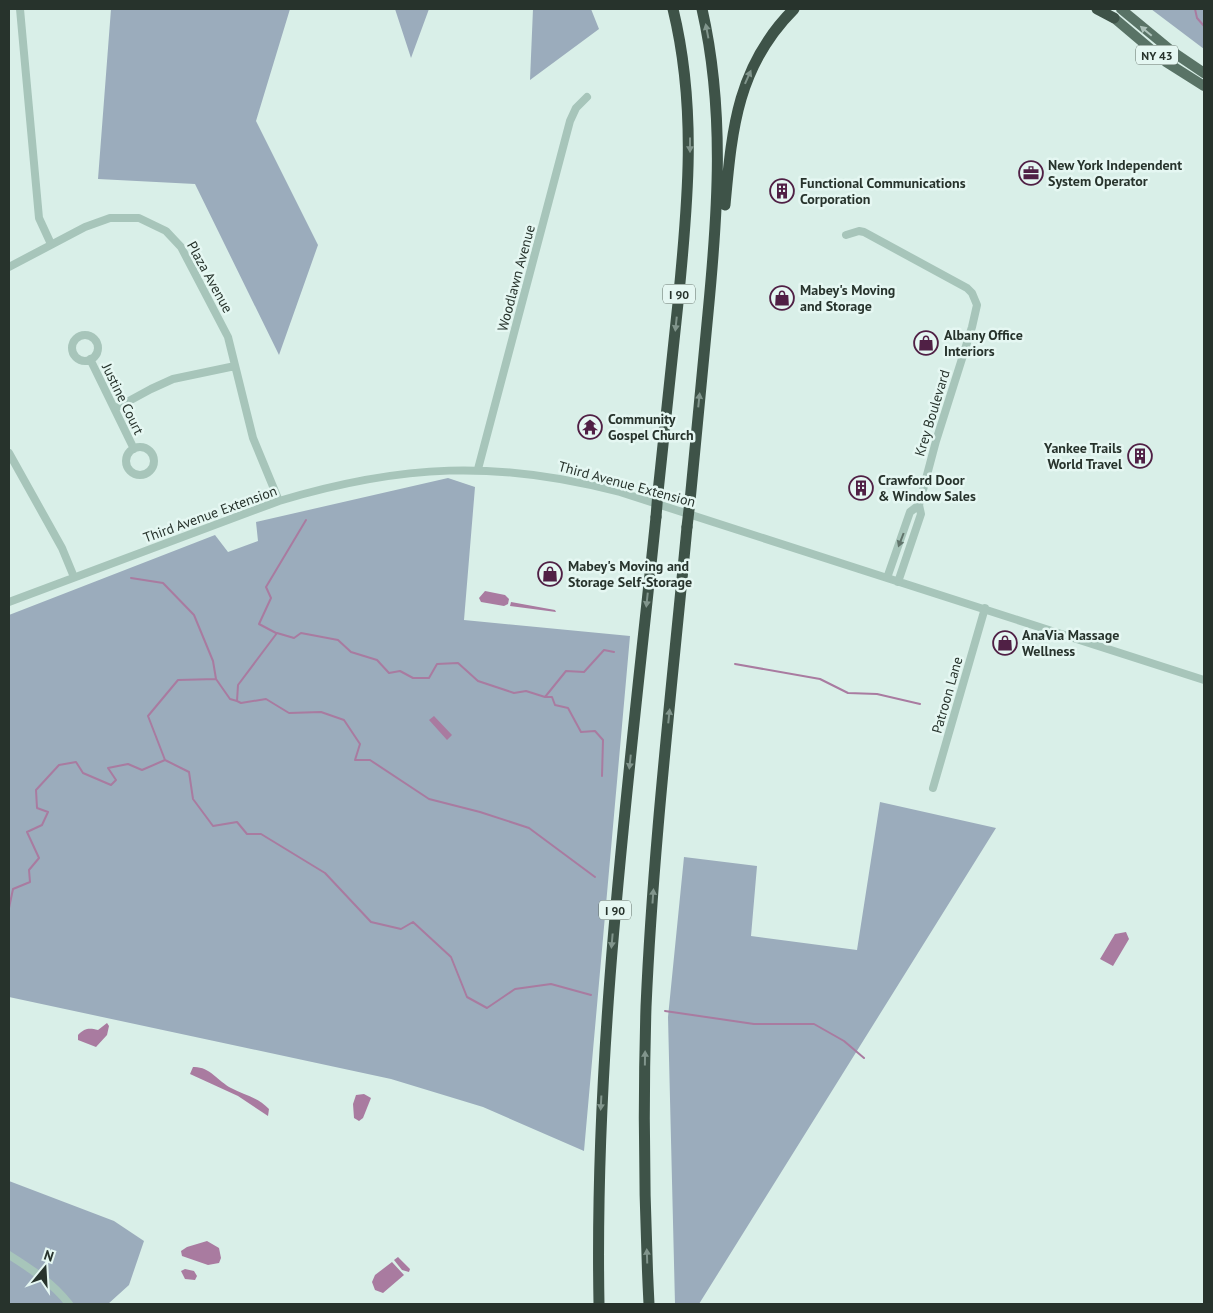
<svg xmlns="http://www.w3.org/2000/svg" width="1213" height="1313" font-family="'PT Sans',sans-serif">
<rect width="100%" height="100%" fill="#d9efe8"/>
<!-- green -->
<path fill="#9bacbc" d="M 111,9 L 290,9 L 256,121 L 318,245 L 279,355 L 195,184 L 98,179 Z
M 395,9 L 429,9 L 411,58 Z
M 533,9 L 591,9 L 599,29 L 530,80 Z
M 1151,9 L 1204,9 L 1204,49 Z
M 448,478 L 475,487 L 464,620 L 630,636 L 584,1151 L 483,1107 L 391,1079 L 9,997 L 9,615 L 215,535 L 228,552 L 258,541 L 256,522 Z
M 880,802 L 996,828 L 699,1304 L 675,1304 L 668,1017 L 684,857 L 757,866 L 751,936 L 857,950 Z
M 9,1181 L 114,1221 L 144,1241 L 129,1285 L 108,1304 L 9,1304 Z"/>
<!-- water -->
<path fill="#a97ba0" d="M 485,591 L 505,595 L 509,599 L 508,604 L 504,606 L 481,602 L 479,598 Z
M 511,602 L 555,610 L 556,612 L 510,606 Z
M 434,716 L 452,735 L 447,740 L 429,720 Z
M 1126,932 L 1129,939 L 1113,966 L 1100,959 L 1115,934 Z
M 107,1023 L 109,1026 L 107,1035 L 96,1047 L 78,1040 L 78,1035 C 85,1028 89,1028 98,1030 Z
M 193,1067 C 209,1066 218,1081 231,1088 C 244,1095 258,1097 269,1109 L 268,1116 L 238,1096 L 190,1074 Z
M 364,1094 L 371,1098 L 363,1118 L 359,1121 L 354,1118 L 353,1104 L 356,1095 Z
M 207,1241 L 219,1248 L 221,1258 L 219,1263 L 208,1265 L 182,1256 L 181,1251 L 187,1247 Z
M 398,1257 L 410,1269 L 409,1272 L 402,1270 L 394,1260 Z
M 392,1262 L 404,1275 L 383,1293 L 375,1290 L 372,1282 L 375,1275 Z
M 185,1269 L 194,1271 L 197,1276 L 195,1280 L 185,1279 L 181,1271 Z"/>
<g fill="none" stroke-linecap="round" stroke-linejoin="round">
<!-- stream -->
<path stroke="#a97ba0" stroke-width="2" d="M 1195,9 L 1197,18 L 1204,26
M 131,578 L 163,583 L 194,615 L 213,661 L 216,679
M 276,633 L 259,624 L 271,598 L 266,587 L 306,520
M 735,664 L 820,679 L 848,693 L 877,694 L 920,704
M 545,697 L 552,697 L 555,705 L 568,708 L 581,732 L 595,731 L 603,740 L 602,776
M 237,701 L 241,703 L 266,699 L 289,713 L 321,712 L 344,720 L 360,744 L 355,760 L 370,760 L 429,799 L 480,812 L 529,828 L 595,877
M 165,760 L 189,772 L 193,799 L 213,826 L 237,822 L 247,834 L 261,834 L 325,873 L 371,922 L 401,929 L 413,922 L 451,957 L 467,997 L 487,1008 L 515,989 L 551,984 L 591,995
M 9,908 L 13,889 L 30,882 L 29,870 L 39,858 L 27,832 L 42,825 L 48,812 L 37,808 L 36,790 L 59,765 L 76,762 L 83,773 L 111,785 L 116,780 L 108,768 L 128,764 L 142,770 L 165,760 L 148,716 L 178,680 L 216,679 L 230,699 L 237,701 L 238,685 L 277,633 L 294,638 L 301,633 L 338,640 L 351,652 L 377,660 L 389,673 L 400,671 L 413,678 L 429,678 L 437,664 L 458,663 L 478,681 L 514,693 L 526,691 L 545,697 L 566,671 L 584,672 L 604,650 L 614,652
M 665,1011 L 754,1024 L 814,1024 L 844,1041 L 864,1058"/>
<!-- minor -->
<path stroke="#a7c5ba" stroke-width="8" d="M 20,9 L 39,218 L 51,244
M 846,235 L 859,231 L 864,232 L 967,288 L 972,293 L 977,305 L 972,327 L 936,441 L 919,505 L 921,514 L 898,582
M 9,267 L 85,227 L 110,218 L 139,218 L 166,231 L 181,247 L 228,337 L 253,438 L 279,501
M72 348a13 13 0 1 1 26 0a13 13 0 1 1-26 0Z
M 90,359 L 134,449
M 116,408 L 151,389 L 173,379 L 235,366
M126 461a14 14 0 1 1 28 0a14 14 0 1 1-28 0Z
M 9,453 L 62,548 L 74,577
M 478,469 L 570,121 L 576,108 L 587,97
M 887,578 L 910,512 L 919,505
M 9,602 L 279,501 C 402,464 496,460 620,492 L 1204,680
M 933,788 L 985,608
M 9,1255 C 31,1269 53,1283 69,1304"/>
<!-- major -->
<path stroke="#597366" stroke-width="10" d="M 1121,9 L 1173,52 L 1204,73
M 1114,18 L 1166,62 L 1204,86"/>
<!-- highway -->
<path stroke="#3e5348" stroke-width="11" d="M 1097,9 L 1114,18
M 725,205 C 732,129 737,66 794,9
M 658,492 C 665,429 671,366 678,303 C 688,203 697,107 673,9
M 690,501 C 696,438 702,376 708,313 C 718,210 725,110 702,9
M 599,1304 C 594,1041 629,779 656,517
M 649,1304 C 644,1205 643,1106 646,1007 C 653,846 672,687 687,527"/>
<!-- highway-bridge -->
<path stroke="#3e5348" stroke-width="11" d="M 656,517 L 658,492
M 687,527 L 690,501"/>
</g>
<!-- one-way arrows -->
<defs><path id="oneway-solid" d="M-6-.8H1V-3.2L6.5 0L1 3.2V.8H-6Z" transform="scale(1.25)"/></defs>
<g fill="#81958c">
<use href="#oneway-solid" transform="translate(707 31) rotate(-101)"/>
<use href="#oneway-solid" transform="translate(748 77) rotate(-66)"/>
<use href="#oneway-solid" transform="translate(690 145) rotate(90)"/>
<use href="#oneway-solid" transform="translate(676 324) rotate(96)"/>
<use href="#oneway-solid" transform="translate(699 400) rotate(-84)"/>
<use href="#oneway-solid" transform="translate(647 600) rotate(96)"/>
<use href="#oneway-solid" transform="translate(669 716) rotate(-84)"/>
<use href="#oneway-solid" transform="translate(630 762) rotate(96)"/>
<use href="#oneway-solid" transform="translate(653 896) rotate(-86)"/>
<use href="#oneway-solid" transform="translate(612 941) rotate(95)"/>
<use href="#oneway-solid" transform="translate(645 1058) rotate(-89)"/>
<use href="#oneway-solid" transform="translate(601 1103) rotate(93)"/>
<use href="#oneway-solid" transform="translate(647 1256) rotate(-92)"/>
</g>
<use fill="#adc2ba" href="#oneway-solid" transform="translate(1146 31) rotate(-140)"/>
<use fill="#61756c" href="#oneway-solid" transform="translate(901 540) rotate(111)"/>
<!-- icons -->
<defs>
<g id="office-ring" transform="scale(1.25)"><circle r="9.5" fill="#e5f7f2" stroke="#502045" stroke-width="1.5"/><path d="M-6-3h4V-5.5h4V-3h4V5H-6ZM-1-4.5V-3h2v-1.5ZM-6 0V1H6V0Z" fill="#502045"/></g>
<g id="building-ring" transform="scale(1.25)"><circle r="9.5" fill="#e5f7f2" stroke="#502045" stroke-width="1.5"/><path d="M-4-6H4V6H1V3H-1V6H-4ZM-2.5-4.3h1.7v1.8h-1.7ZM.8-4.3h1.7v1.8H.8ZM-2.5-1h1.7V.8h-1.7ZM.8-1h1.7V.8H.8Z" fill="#502045"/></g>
<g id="shop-ring" transform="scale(1.25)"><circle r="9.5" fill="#e5f7f2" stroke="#502045" stroke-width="1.5"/><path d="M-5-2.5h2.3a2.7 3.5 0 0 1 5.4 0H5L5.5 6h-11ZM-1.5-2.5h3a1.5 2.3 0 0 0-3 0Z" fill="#502045"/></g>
<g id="temple-ring" transform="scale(1.25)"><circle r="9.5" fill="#e5f7f2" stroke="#502045" stroke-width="1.5"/><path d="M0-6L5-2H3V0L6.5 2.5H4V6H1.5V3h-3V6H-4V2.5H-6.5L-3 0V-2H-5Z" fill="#502045"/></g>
</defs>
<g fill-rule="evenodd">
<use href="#office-ring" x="1031" y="173"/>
<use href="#building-ring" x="782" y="191"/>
<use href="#shop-ring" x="782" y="298"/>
<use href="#shop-ring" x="926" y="343"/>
<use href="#temple-ring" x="590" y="427"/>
<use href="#building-ring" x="1140" y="456"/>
<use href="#building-ring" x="861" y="488"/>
<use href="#shop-ring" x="550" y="574"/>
<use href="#shop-ring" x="1005" y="643"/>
</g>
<g text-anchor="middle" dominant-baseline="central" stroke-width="5" stroke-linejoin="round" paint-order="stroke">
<!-- shield labels -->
<g fill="#e5f7f2" stroke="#606e67" stroke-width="1">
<rect x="1136" y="45.5" width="42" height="19" rx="4"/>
<rect x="663" y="284.5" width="32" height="19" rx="4"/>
<rect x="599" y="900.5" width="32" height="19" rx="4"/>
</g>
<g font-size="12" font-weight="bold" fill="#27332c">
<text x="1157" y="55">NY 43</text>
<text x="679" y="294">I 90</text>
<text x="615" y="910">I 90</text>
</g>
<!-- poi labels -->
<g font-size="14" font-weight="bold" fill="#27332c" stroke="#e5f7f2" text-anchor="start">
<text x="1048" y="165">New York Independent<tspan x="1048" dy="16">System Operator</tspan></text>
<text x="800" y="183">Functional Communications<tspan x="800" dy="16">Corporation</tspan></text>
<text x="800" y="290">Mabey's Moving<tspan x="800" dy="16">and Storage</tspan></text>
<text x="944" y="335">Albany Office<tspan x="944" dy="16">Interiors</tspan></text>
<text x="608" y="419">Community<tspan x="608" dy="16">Gospel Church</tspan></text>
<text x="1122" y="448" text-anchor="end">Yankee Trails<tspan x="1122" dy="16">World Travel</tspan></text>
<text x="878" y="480">Crawford Door<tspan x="878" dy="16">&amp; Window Sales</tspan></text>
<text x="568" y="566">Mabey's Moving and<tspan x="568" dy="16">Storage Self-Storage</tspan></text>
<text x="1022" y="635">AnaVia Massage<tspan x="1022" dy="16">Wellness</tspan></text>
</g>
<!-- street labels -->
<g font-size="14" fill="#27332c" stroke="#e5f7f2">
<text transform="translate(210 277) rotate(61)">Plaza Avenue</text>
<text transform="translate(516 278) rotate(-75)">Woodlawn Avenue</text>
<text transform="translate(123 399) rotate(64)">Justine Court</text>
<text transform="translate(932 413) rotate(-73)">Krey Boulevard</text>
<text transform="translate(627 484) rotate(15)">Third Avenue Extension</text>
<text transform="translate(210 514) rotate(-20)">Third Avenue Extension</text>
<text transform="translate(947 695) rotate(-74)">Patroon Lane</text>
</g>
</g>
<!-- border -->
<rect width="1213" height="1313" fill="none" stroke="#27332c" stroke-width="20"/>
<!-- north arrow -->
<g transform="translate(45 1268) rotate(18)" stroke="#e5f7f2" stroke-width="4" paint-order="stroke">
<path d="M0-4L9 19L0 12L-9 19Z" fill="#27332c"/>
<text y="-8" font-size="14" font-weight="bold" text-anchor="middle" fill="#27332c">N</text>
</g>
</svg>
